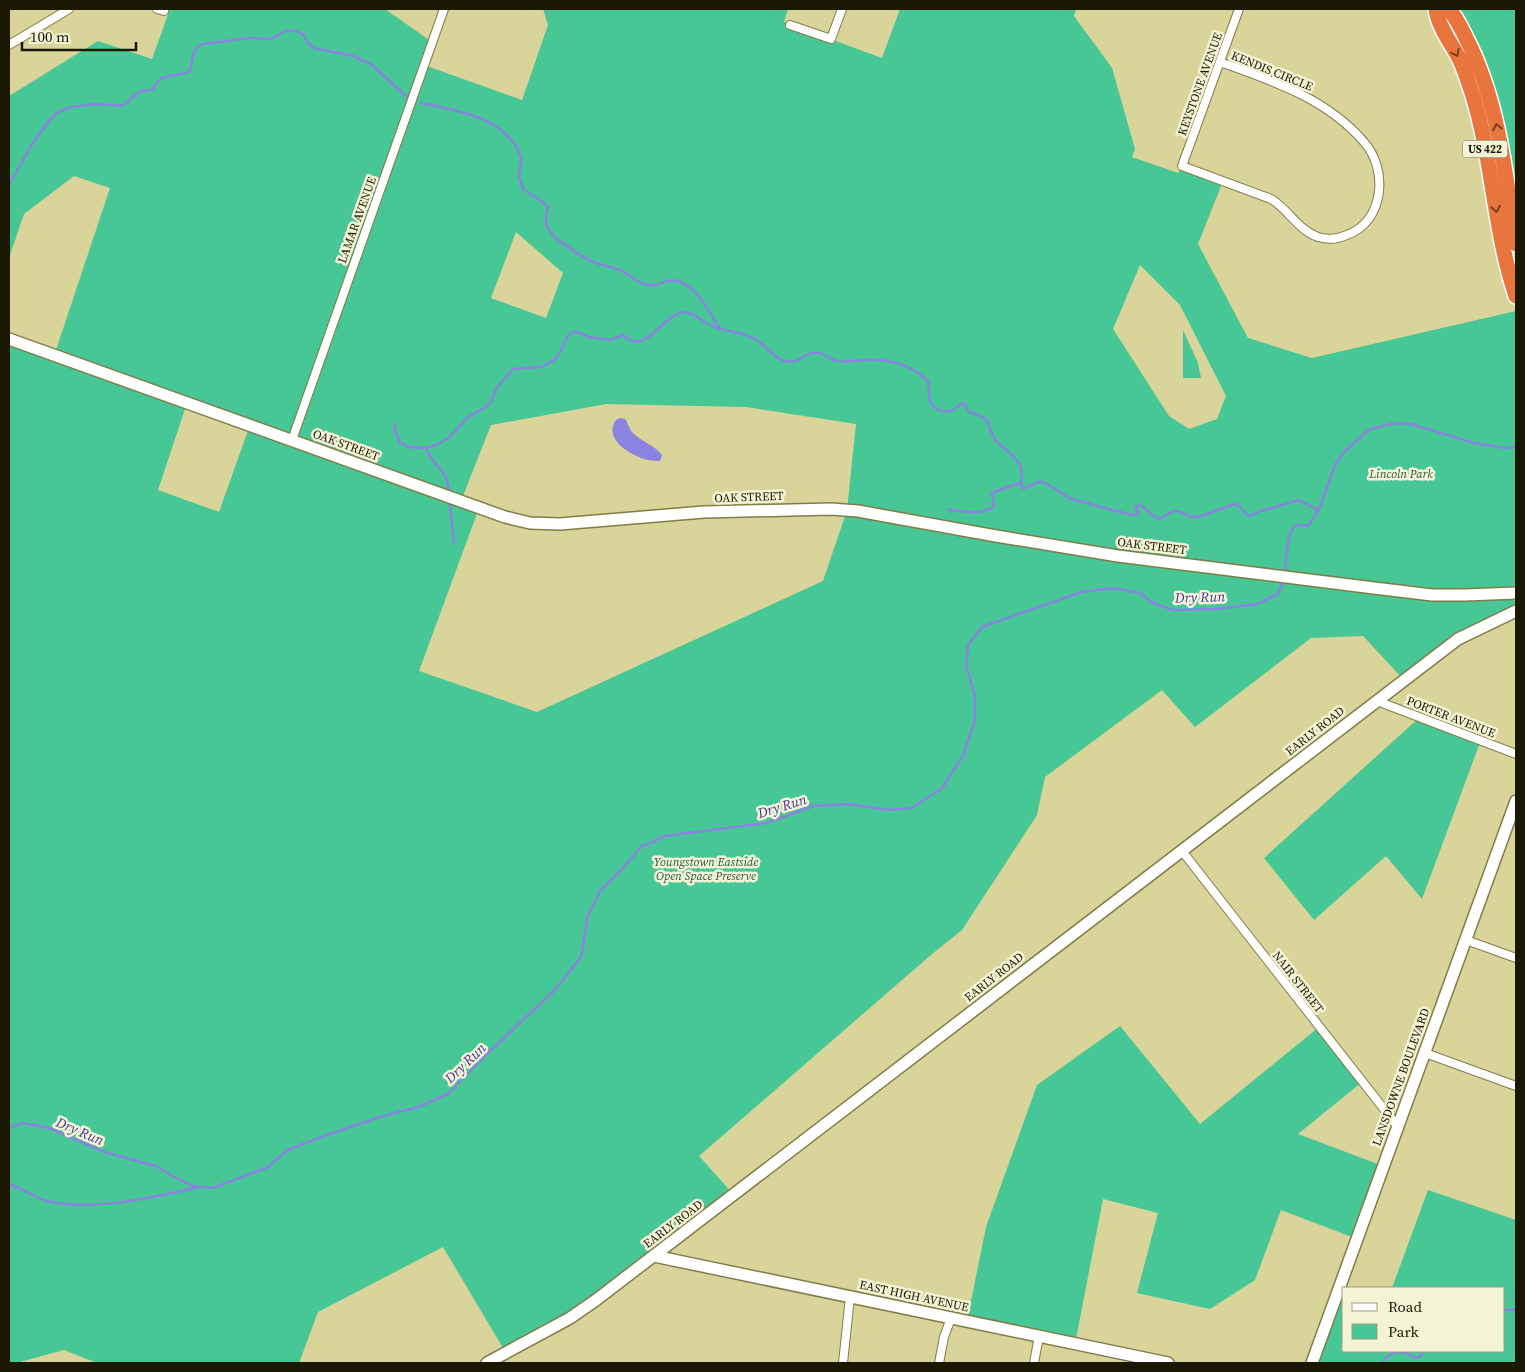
<svg xmlns="http://www.w3.org/2000/svg" width="1525" height="1372" font-family="'Source Serif 4',serif">
<rect width="100%" height="100%" fill="#d8d49a"/>
<!-- green -->
<path fill="#47c696" fill-rule="evenodd" d="M 170,9 L 385,9 L 432,42 L 424,65 L 522,100 L 548,25 L 543,9 L 788,9 L 784,22 L 882,58 L 900,9 L 1076,9 L 1074,16 L 1112,68 L 1135,149 L 1132,157 L 1178,173 L 1182,166 L 1223,181 L 1198,244 L 1248,338 L 1312,358 L 1516,311 L 1516,611 L 1471,632 L 1404,680 L 1363,636 L 1311,638 L 1195,727 L 1162,690 L 1045,777 L 1037,815 L 962,930 L 932,954 L 699,1156 L 734,1195 L 596,1300 L 506,1353 L 443,1247 L 318,1312 L 299,1363 L 97,1363 L 64,1350 L 16,1363 L 9,1363 L 9,339 L 54,356 L 110,188 L 74,176 L 24,214 L 9,258 L 9,96 L 98,41 L 152,59 ZM 516,232 L 563,273 L 546,318 L 491,298 ZM 1140,265 L 1180,305 L 1226,396 L 1217,419 L 1189,429 L 1169,416 L 1113,329 ZM 187,403 L 250,425 L 219,512 L 158,490 ZM 606,404 L 746,407 L 856,424 L 847,510 L 823,581 L 537,712 L 419,671 L 479,508 L 461,501 L 491,425 Z
M 1448,9 L 1516,9 L 1516,244 L 1496,122 Z
M 1183,330 L 1198,363 L 1201,378 L 1183,378 Z
M 1420,717 L 1481,740 L 1422,899 L 1386,856 L 1314,920 L 1264,858 Z
M 1120,1026 L 1200,1124 L 1319,1027 L 1362,1082 L 1298,1134 L 1383,1166 L 1357,1239 L 1281,1210 L 1255,1280 L 1210,1309 L 1137,1293 L 1158,1213 L 1103,1199 L 1075,1344 L 967,1321 L 986,1227 L 1037,1085 Z
M 1428,1190 L 1516,1220 L 1516,1363 L 1312,1363 L 1337,1295 L 1344,1297 L 1344,1351 L 1504,1351 L 1504,1288 L 1392,1288 Z"/>
<!-- water -->
<path fill="#8a84e0" d="M 620,418 L 625,419 C 628,423 629,429 633,433 C 642,442 654,445 662,455 L 660,461 C 642,463 600,442 616,420 Z"/>
<g fill="none" stroke-linecap="round" stroke-linejoin="round">
<!-- stream -->
<path stroke="#8a84e0" stroke-width="2.5" d="M 421,103 C 455,110 511,118 521,159 C 522,164 519,169 519,174 C 519,179 522,184 523,189 L 544,203 L 548,207 C 547,212 545,218 546,223 C 549,238 582,257 596,263 C 604,266 613,267 622,271 C 631,275 637,283 648,285 C 662,287 667,276 681,282 C 700,291 709,312 720,329
M 9,185 L 31,146 L 49,120 L 58,112 L 71,107 L 97,104 L 121,106 L 125,104 L 139,92 L 153,89 C 163,70 175,79 190,71 C 193,60 191,50 202,44 L 250,38 L 271,39 L 279,35 L 285,31 L 296,31 L 304,35 L 308,43 L 314,48 L 353,56 L 372,65 L 407,97
M 395,424 L 395,431 L 400,442 L 407,447 L 426,448 L 438,444 L 449,438 L 467,418 L 490,404 L 496,389 L 512,370 L 520,368 L 531,368 L 544,366 L 555,359 L 559,354 L 568,336 L 573,332 L 577,332 L 589,337 L 610,340 L 623,335 C 626,337 629,340 633,341 C 648,346 668,313 684,312 C 694,312 700,320 708,324 C 723,332 740,331 755,339 C 766,345 773,358 785,361 C 799,365 802,354 813,353 C 823,351 827,359 837,361 C 846,363 855,361 863,360 C 887,359 913,364 929,383 C 929,388 928,395 930,400 C 932,408 944,415 953,410 C 956,408 959,405 963,403 L 965,404 L 968,410 L 971,413 L 983,417 L 987,421 L 995,440 L 1013,456 L 1019,463 L 1021,468 L 1022,488 C 1029,489 1033,482 1040,482 C 1047,481 1064,496 1071,499 L 1132,515 L 1138,515 L 1139,512 L 1136,509 L 1136,506 L 1140,505 L 1158,519 C 1165,518 1168,512 1175,511 C 1183,510 1186,517 1193,517 C 1209,516 1220,508 1235,504 C 1242,506 1243,514 1250,516 L 1260,511 L 1299,500 L 1318,510
M 426,448 C 434,470 448,467 449,494
M 450,502 L 454,543
M 948,510 C 962,511 983,516 994,506 L 992,494 L 994,492 L 1020,483
M 1285,574 C 1286,563 1286,526 1299,525 C 1299,525 1306,526 1306,526 L 1309,525 L 1319,509 L 1336,463 L 1344,452 L 1370,429 L 1396,423 L 1411,424 L 1474,443 L 1505,448 L 1516,447
M 9,1128 L 23,1123 L 49,1128 L 107,1153 L 156,1166 L 173,1176 L 193,1186 L 213,1188 L 268,1167 L 288,1150 L 324,1136 L 379,1117 L 418,1107 L 448,1094 L 488,1053 L 555,990 L 581,957 L 588,916 L 600,891 L 620,871 L 641,847 L 665,836 L 766,823 L 814,806 L 849,804 L 888,810 L 912,808 L 942,788 L 963,756 L 975,721 L 975,696 L 966,665 L 968,645 L 982,627 L 1081,592 L 1113,588 L 1140,593 L 1151,602 L 1173,610 L 1215,609 L 1257,604 L 1278,594 L 1283,581
M 9,1184 C 21,1188 32,1196 44,1200 C 85,1213 156,1197 199,1187
M 1504,1311 L 1516,1309
M 1382,1363 C 1402,1335 1418,1372 1423,1351"/>
<!-- street casing -->
<g stroke="#817d46" stroke-width="10">
<path id="street" d="M 157,9 L 164,11
M 790,25 L 831,39 L 842,9
M 9,45 L 69,9
M 1220,62 C 1273,81 1326,98 1364,142 C 1388,169 1385,221 1347,235 C 1338,239 1328,240 1318,237 C 1298,230 1289,210 1271,199 L 1182,166 L 1239,9
M 292,440 L 444,9
M 1377,701 L 1516,754
M 1182,851 L 1398,1127
M 1466,940 L 1516,958
M 1425,1053 L 1516,1086
M 843,1363 L 850,1297
M 939,1363 L 944,1337 L 951,1318
M 1034,1363 L 1039,1336"/>
</g>
<!-- secondary casing -->
<g stroke="#817d46" stroke-width="14">
<path id="secondary" d="M 9,339 L 505,517 L 530,523 L 560,524 L 704,512 L 831,509 L 858,511 L 996,536 L 1118,556 L 1374,588 L 1432,595 L 1465,595 L 1516,593
M 654,1256 L 1168,1363
M 487,1363 L 570,1318 L 596,1300 L 1458,639 L 1516,611
M 1312,1363 L 1516,801"/>
</g>
<!-- highway casing -->
<g stroke="#fff" stroke-width="18">
<path id="highway" d="M 1436,9 C 1438,27 1452,44 1460,60 C 1465,71 1469,84 1473,96 C 1493,161 1494,231 1516,296
M 1448,9 C 1456,16 1461,28 1466,38 C 1499,102 1505,174 1516,244"/>
</g>
<!-- street -->
<use href="#street" stroke="#fff" stroke-width="8"/>
<!-- secondary -->
<use href="#secondary" stroke="#fff" stroke-width="11"/>
<!-- highway -->
<use href="#highway" stroke="#e8753d" stroke-width="15"/>
</g>
<!-- one-way arrows -->
<defs><path id="oneway-chevron" d="M-2-3.5L2.5 0L-2 3.5" fill="none" stroke-width="1.6" stroke-linecap="round" stroke-linejoin="round" transform="scale(1.25)"/></defs>
<g stroke="#77421d">
<use href="#oneway-chevron" transform="translate(1456 53) rotate(62)"/>
<use href="#oneway-chevron" transform="translate(1497 127) rotate(-101)"/>
<use href="#oneway-chevron" transform="translate(1496 209) rotate(80)"/>
</g>
<g text-anchor="middle" dominant-baseline="central" stroke-width="5" stroke-linejoin="round" paint-order="stroke">
<!-- shield labels -->
<rect fill="#f5f3d6" stroke="#5c5a42" stroke-width="1" x="1462.5" y="140.5" width="45" height="17" rx="4"/>
<g font-size="11" font-weight="bold" fill="#1a1803">
<text x="1485" y="149">US 422</text>
</g>
<!-- street labels -->
<g font-size="12" fill="#1a1803" stroke="#f5f3d6">
<text transform="translate(1272 71) rotate(22)">KENDIS CIRCLE</text>
<text transform="translate(1200 84) rotate(-70)">KEYSTONE AVENUE</text>
<text transform="translate(357 220) rotate(-70)">LAMAR AVENUE</text>
<text transform="translate(346 445) rotate(20)">OAK STREET</text>
<text transform="translate(749 497) rotate(-2)">OAK STREET</text>
<text transform="translate(1152 546) rotate(7)">OAK STREET</text>
<text transform="translate(1451 717) rotate(21)">PORTER AVENUE</text>
<text transform="translate(1315 731) rotate(-38)">EARLY ROAD</text>
<text transform="translate(994 977) rotate(-38)">EARLY ROAD</text>
<text transform="translate(1298 982) rotate(52)">NAIR STREET</text>
<text transform="translate(1401 1077) rotate(-70)">LANSDOWNE BOULEVARD</text>
<text transform="translate(673 1224) rotate(-37)">EARLY ROAD</text>
<text transform="translate(914 1296) rotate(12)">EAST HIGH AVENUE</text>
</g>
<!-- park labels -->
<g font-size="12" font-style="italic" fill="#275a45" stroke="#f5f3d6">
<text x="1401" y="474">Lincoln Park</text>
<text x="706" y="862">Youngstown Eastside<tspan x="706" dy="14">Open Space Preserve</tspan></text>
</g>
<!-- water labels -->
<g font-size="14" font-style="italic" fill="#46339e" stroke="#f5f3d6">
<text transform="translate(1200 597) rotate(-2)">Dry Run</text>
<text transform="translate(782 806) rotate(-17)">Dry Run</text>
<text transform="translate(465 1063) rotate(-44)">Dry Run</text>
<text transform="translate(80 1131) rotate(23)">Dry Run</text>
</g>
</g>
<!-- border -->
<rect width="1525" height="1372" fill="none" stroke="#1a1803" stroke-width="20"/>
<!-- legend -->
<rect x="1342" y="1287" width="162" height="65" fill="#f5f3d6" stroke="#9d9b82"/>
<rect x="1352" y="1303" width="25" height="8" fill="#ffffff" stroke="#9d9b82"/>
<text x="1388" y="1312" font-size="15" fill="#1a1803">Road</text>
<rect x="1352" y="1324" width="25" height="15" fill="#47c696" stroke="#9d9b82"/>
<text x="1388" y="1337" font-size="15" fill="#1a1803">Park</text>
<!-- scale -->
<path d="M22 42v8h114v-8" fill="none" stroke="#1a1803" stroke-width="2.5"/>
<text x="30" y="42" font-size="15" fill="#1a1803" stroke="#f5f3d6" stroke-width="4" paint-order="stroke">100 m</text>
</svg>
